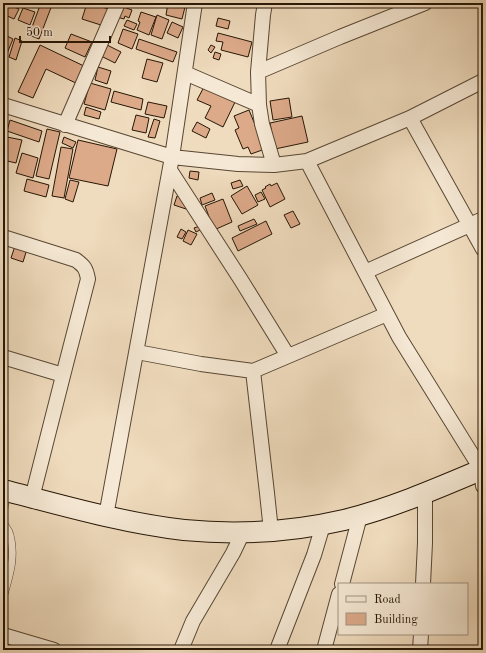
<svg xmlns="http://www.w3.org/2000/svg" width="486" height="653" font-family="'Old Standard TT',serif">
<rect width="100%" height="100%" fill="#efdbbd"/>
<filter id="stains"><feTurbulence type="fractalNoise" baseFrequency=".005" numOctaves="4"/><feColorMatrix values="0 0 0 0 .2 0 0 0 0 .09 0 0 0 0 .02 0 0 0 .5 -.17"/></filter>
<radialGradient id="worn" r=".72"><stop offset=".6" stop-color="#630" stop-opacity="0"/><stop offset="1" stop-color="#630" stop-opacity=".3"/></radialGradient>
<!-- building -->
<path fill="#dca989" stroke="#261605" d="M 41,3 L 47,3 L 52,5 L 39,39 L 29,35 Z
M 87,3 L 109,9 L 104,26 L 82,19 Z
M 168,3 L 186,3 L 182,19 L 166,15 Z
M 7,4 L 19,9 L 14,19 L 3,14 Z
M 121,6 L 132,10 L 129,18 L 125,16 L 124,19 L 117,17 Z
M 23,8 L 35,12 L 30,25 L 18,20 Z
M 141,12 L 156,17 L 149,35 L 137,30 L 140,22 L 138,21 Z
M 157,15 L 169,20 L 162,39 L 151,35 Z
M 218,18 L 230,21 L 228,29 L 216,26 Z
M 127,20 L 137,24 L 134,30 L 124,26 Z
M 172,22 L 183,27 L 178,38 L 167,33 Z
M 123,29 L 138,34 L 132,49 L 118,43 Z
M 218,33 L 252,42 L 248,57 L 221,50 L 223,42 L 216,41 Z
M 3,34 L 13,39 L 6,56 L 3,55 Z
M 71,34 L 92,42 L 85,57 L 65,48 Z
M 15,38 L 22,41 L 16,60 L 9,57 Z
M 139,39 L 177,52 L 173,62 L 136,49 Z
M 40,45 L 86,67 L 78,84 L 46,69 L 33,98 L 18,92 Z
M 107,45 L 121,52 L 115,63 L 101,56 Z
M 211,45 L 215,47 L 211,53 L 208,50 Z
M 215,52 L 221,54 L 219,60 L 213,58 Z
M 147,59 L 163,63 L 157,82 L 142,78 Z
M 98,67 L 111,71 L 107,84 L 95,80 Z
M 90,83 L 111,89 L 105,110 L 84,104 Z
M 205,85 L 236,100 L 223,127 L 205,118 L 211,106 L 197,100 Z
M 114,91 L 143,99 L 141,110 L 111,102 Z
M 289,98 L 292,117 L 273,120 L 270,101 Z
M 148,102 L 167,106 L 164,118 L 145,114 Z
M 86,107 L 101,112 L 99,119 L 84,115 Z
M 249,110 L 265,149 L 251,154 L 248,147 L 243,149 L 235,130 L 239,128 L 234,116 Z
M 136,115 L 149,118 L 146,133 L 132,130 Z
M 302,116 L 308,142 L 275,149 L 270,123 Z
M 154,119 L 160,121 L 155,138 L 148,137 Z
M 10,120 L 42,131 L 39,142 L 7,131 Z
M 197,122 L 210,129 L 206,138 L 192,131 Z
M 47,129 L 60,132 L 49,179 L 36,176 Z
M 7,137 L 22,140 L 16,163 L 3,160 L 3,153 Z
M 64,137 L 76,142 L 73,148 L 62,143 Z
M 78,140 L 117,149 L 108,186 L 69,178 Z
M 61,147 L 73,149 L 64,198 L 52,196 Z
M 22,153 L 38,158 L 33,178 L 16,173 Z
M 190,171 L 199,172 L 198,180 L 189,178 Z
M 27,179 L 49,185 L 46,197 L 24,191 Z
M 70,180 L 79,182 L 73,202 L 65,199 Z
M 240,180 L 243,186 L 233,189 L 231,183 Z
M 277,183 L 285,199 L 270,207 L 262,190 L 266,188 L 265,187 L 270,184 L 271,186 Z
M 247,186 L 258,205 L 242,214 L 231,196 Z
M 261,192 L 265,199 L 258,202 L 255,195 Z
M 212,193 L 215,200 L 202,205 L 200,198 Z
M 177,196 L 189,200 L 186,209 L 174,205 Z
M 223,199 L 232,222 L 214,230 L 205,206 Z
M 293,211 L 300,224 L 291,228 L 284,215 Z
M 254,219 L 257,224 L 240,231 L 238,226 Z
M 266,221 L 272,234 L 238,251 L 232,238 Z
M 200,226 L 202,229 L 196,232 L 194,228 Z
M 181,229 L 186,232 L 182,239 L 177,237 Z
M 188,230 L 197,234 L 191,245 L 183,241 Z
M 3,240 L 8,242 L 3,261 Z
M 15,246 L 27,249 L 23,262 L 11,258 Z"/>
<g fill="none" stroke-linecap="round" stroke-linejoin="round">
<!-- lane casing -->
<g stroke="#584733" stroke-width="8">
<path id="lane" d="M 3,517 L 6,493
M 3,521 C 4,526 9,529 10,535 C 16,557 9,577 3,598"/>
</g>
<!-- street casing -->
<g stroke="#584733" stroke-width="16">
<path id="street" d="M 258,72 L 263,15 L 265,3
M 185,73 L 259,105
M 3,105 L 172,157 L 238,164 L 274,165 L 307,161 L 410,118 L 483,81
M 410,118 L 483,249
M 65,125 L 118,3
M 307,161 L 399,337 L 481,469 L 483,486
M 274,165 L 262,124 L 259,105 L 258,72 L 340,37 L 425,3
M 170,170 L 241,280 L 288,356
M 3,237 L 76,260 C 84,266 86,268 88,279 L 66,364 L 32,498
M 365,272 L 483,219
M 137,352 L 201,364 L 253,371 L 387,314
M 3,357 L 63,375
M 253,371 L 267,493 L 271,531
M 106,516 L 172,157 L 195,3
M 342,584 L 360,516
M 423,584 L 425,543 L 425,493
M 3,635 L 54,650
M 181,650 L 193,621 L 233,553 L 243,532
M 277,650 L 314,555 L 323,525
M 324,650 L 339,594
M 420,650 L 421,634"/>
</g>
<!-- secondary casing -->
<g stroke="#261605" stroke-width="22">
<path id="secondary" d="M 3,490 C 61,505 123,523 184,530 C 236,535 292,532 344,520 C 392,508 438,488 483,469"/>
</g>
<!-- lane -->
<use href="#lane" stroke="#f5e8d4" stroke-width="7"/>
<!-- street -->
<use href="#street" stroke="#f5e8d4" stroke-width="14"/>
<!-- secondary -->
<use href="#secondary" stroke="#f5e8d4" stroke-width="20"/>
</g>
<!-- margin -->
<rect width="486" height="653" fill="none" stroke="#efdbbd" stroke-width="16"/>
<rect x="4" y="4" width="478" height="645" fill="none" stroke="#261605" stroke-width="2"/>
<rect x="8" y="8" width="470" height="637" fill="none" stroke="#261605"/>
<!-- legend -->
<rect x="338" y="583" width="130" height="52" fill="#f5e8d4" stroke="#a29481"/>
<rect x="346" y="596" width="20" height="6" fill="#f5e8d4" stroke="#a29481"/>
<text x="374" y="603" font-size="12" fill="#261605">Road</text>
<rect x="346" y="613" width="20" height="12" fill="#dca989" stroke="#a29481"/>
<text x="374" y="623" font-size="12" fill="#261605">Building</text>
<!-- scale -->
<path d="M20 36v6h90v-6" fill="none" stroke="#261605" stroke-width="2"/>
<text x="26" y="36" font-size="12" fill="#261605" stroke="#f5e8d4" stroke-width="3" paint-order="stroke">50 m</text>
<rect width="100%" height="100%" filter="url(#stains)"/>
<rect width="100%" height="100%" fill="url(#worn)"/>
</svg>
